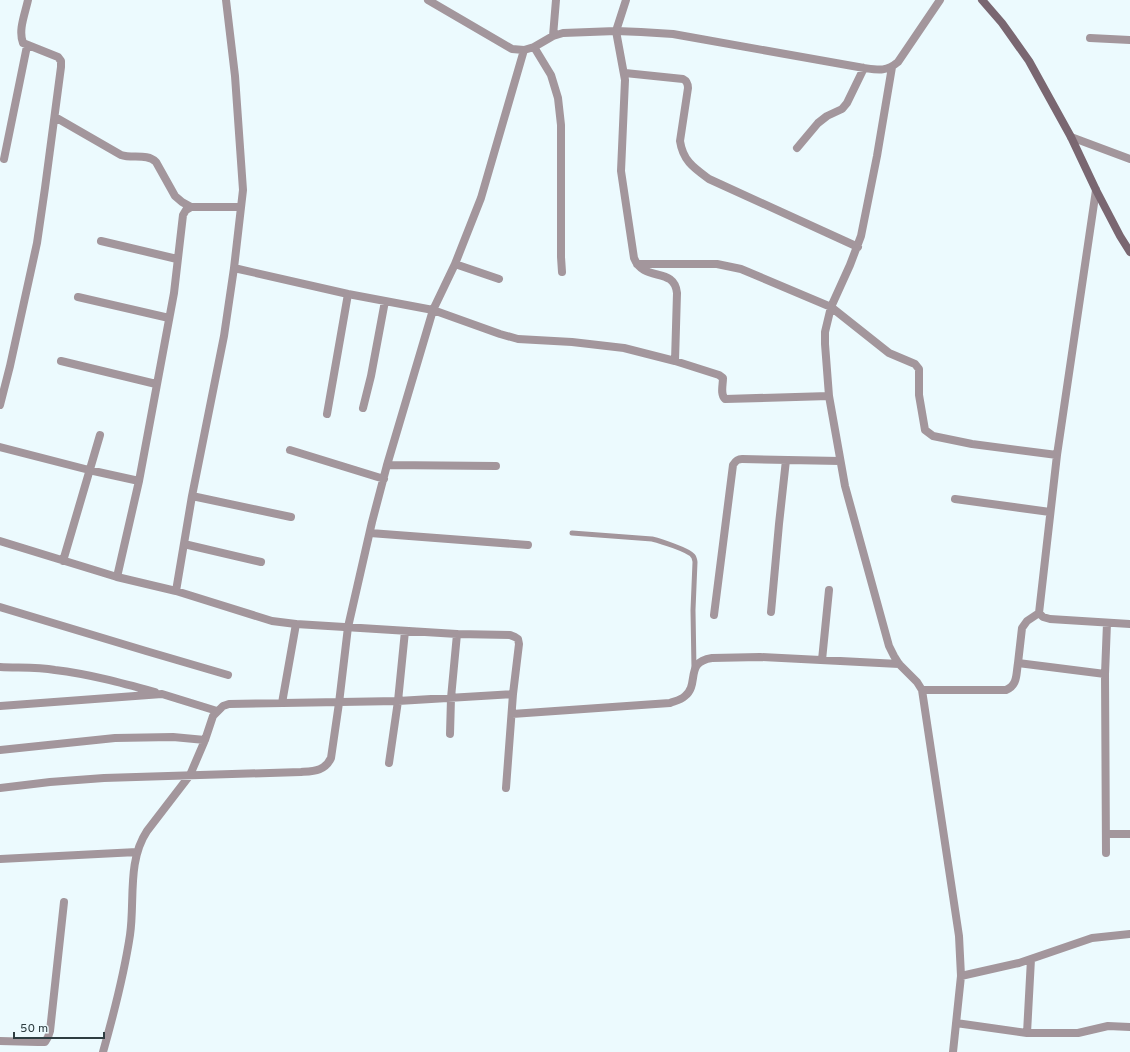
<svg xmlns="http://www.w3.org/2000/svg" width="1130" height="1052" font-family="Overpass,sans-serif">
<rect width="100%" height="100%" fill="#ecfafe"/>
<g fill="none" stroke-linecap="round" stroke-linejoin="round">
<!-- lane -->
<path stroke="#a3969c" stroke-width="5" d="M 572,533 L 652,539 C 660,541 689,550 693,556 C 694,557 695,561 695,562 L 693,610 L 694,669"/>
<!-- street -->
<path stroke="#a3969c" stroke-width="8" d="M 428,0 L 512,49 L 524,50 L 534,47 L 553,36 L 563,33 L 616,31 L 641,32 L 673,34 L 864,68 C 878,70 886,72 898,62 L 940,0
M 626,0 L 616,31 L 625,80 L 621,171 L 634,258 C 644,283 674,266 677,293 L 675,361
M 553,36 L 556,0
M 1090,38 L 1130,40
M 534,47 L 551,75 L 558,98 L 561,125 L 561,257 L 562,272
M 892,67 L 877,156 L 861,236 L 850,265 L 831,307 L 825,332 L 825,344 L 829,396 L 845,486 L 889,646 L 894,656 L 899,664 L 917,682 L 922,690 L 959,936 L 961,976 L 953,1052
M 625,73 L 683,79 C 687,81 688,84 688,88 L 680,141 C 683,161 694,168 709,179 L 858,247
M 55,117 L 121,155 C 132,159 147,153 156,162 L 175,196 L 182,202 L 191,207
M 1071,137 L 1130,159
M 797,148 L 818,123 L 827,116 L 842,109 L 847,103 L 864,68
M 4,159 L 27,46
M 1096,190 L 1057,455 L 1039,613 L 1043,617 L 1050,619 L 1130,624
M 101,241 L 177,259
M 455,264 L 499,279
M 637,264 L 717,264 L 741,269 L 831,307 L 889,353 L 915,364 L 919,369 L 919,395 L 925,430 L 933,436 L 972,444 L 1057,455
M 234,268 L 348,294 L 433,310 L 500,334 L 518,339 L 572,342 L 624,348 L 675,361 L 719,375 L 723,378 C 723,385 720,394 725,399 L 829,396
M 78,297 L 169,318
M 61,361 L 156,384
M 0,405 L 10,366 L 37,243 L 45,188 L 61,67 L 61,61 L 58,57 L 23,43 C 18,30 25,14 28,0
M 363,408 L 371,376 L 385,301
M 327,414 L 348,294
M 0,447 L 89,470 L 139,481
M 290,450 L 384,479
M 387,465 L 496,466
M 192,496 L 291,517
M 955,499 L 1050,512
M 370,533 L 528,545
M 0,541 L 117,577 L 176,591 L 272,621 L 296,624 L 457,634 L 510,635 L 515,637 L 518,639 L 519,644 L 513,694 L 506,788
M 184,544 L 261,562
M 63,561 L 100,435
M 117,577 L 139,481 L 174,293 L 183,215 L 186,210 L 191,207 L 241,207
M 176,591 L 192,496 L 224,336 L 234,268 L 243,190 L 235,76 L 226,0
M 0,607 L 146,651 L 228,675
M 771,612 L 779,524 L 786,460
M 714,615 L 733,465 C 736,460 738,459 742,459 L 840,461
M 822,660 L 829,590
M 1018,663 L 1022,628 L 1027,621 L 1039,613
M 0,667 C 18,668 37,667 55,670 C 89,674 122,683 155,692
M 922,690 L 1006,690 C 1018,685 1016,674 1018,663 L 1105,674
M 282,703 L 296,624
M 0,706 L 162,694 L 217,711
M 512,714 L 670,703 C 675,701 681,700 685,696 C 700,684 684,662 712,658 L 760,657 L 899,664
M 450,734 L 451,698 L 457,634
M 0,750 L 115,738 L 173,737 L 205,740
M 389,763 L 398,701 L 405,631
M 0,788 L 50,782 L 104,778 L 301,772 C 314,771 325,771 331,758 L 339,703 L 348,627 L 372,522 L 387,465 L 433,310 L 455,264 L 481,198 L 524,50
M 1106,834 L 1130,834
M 1106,853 L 1105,674 L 1107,623
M 0,859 L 137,852
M 961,976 L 1019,963 L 1092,938 L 1130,934
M 956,1023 L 1027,1033 L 1078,1033 L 1108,1026 L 1130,1027
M 1027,1033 L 1031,959
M 0,1041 L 38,1042 L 45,1042 L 48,1037 L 50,1031 L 64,902
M 103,1052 C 114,1013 124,975 130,935 C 135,901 127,861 147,831 L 190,775 L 205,740 L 213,716 L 223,706 L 229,704 L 398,701 L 513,694"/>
<!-- secondary -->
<path stroke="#7a6771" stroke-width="8" d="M 982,0 L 1002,23 L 1029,61 L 1071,137 L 1096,190 L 1120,236 L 1130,252"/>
</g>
<!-- scale -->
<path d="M14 1032v6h90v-6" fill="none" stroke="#2e3d41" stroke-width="2"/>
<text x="20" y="1032" font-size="12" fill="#2e3d41" stroke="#ecfafe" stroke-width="3" paint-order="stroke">50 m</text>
</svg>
